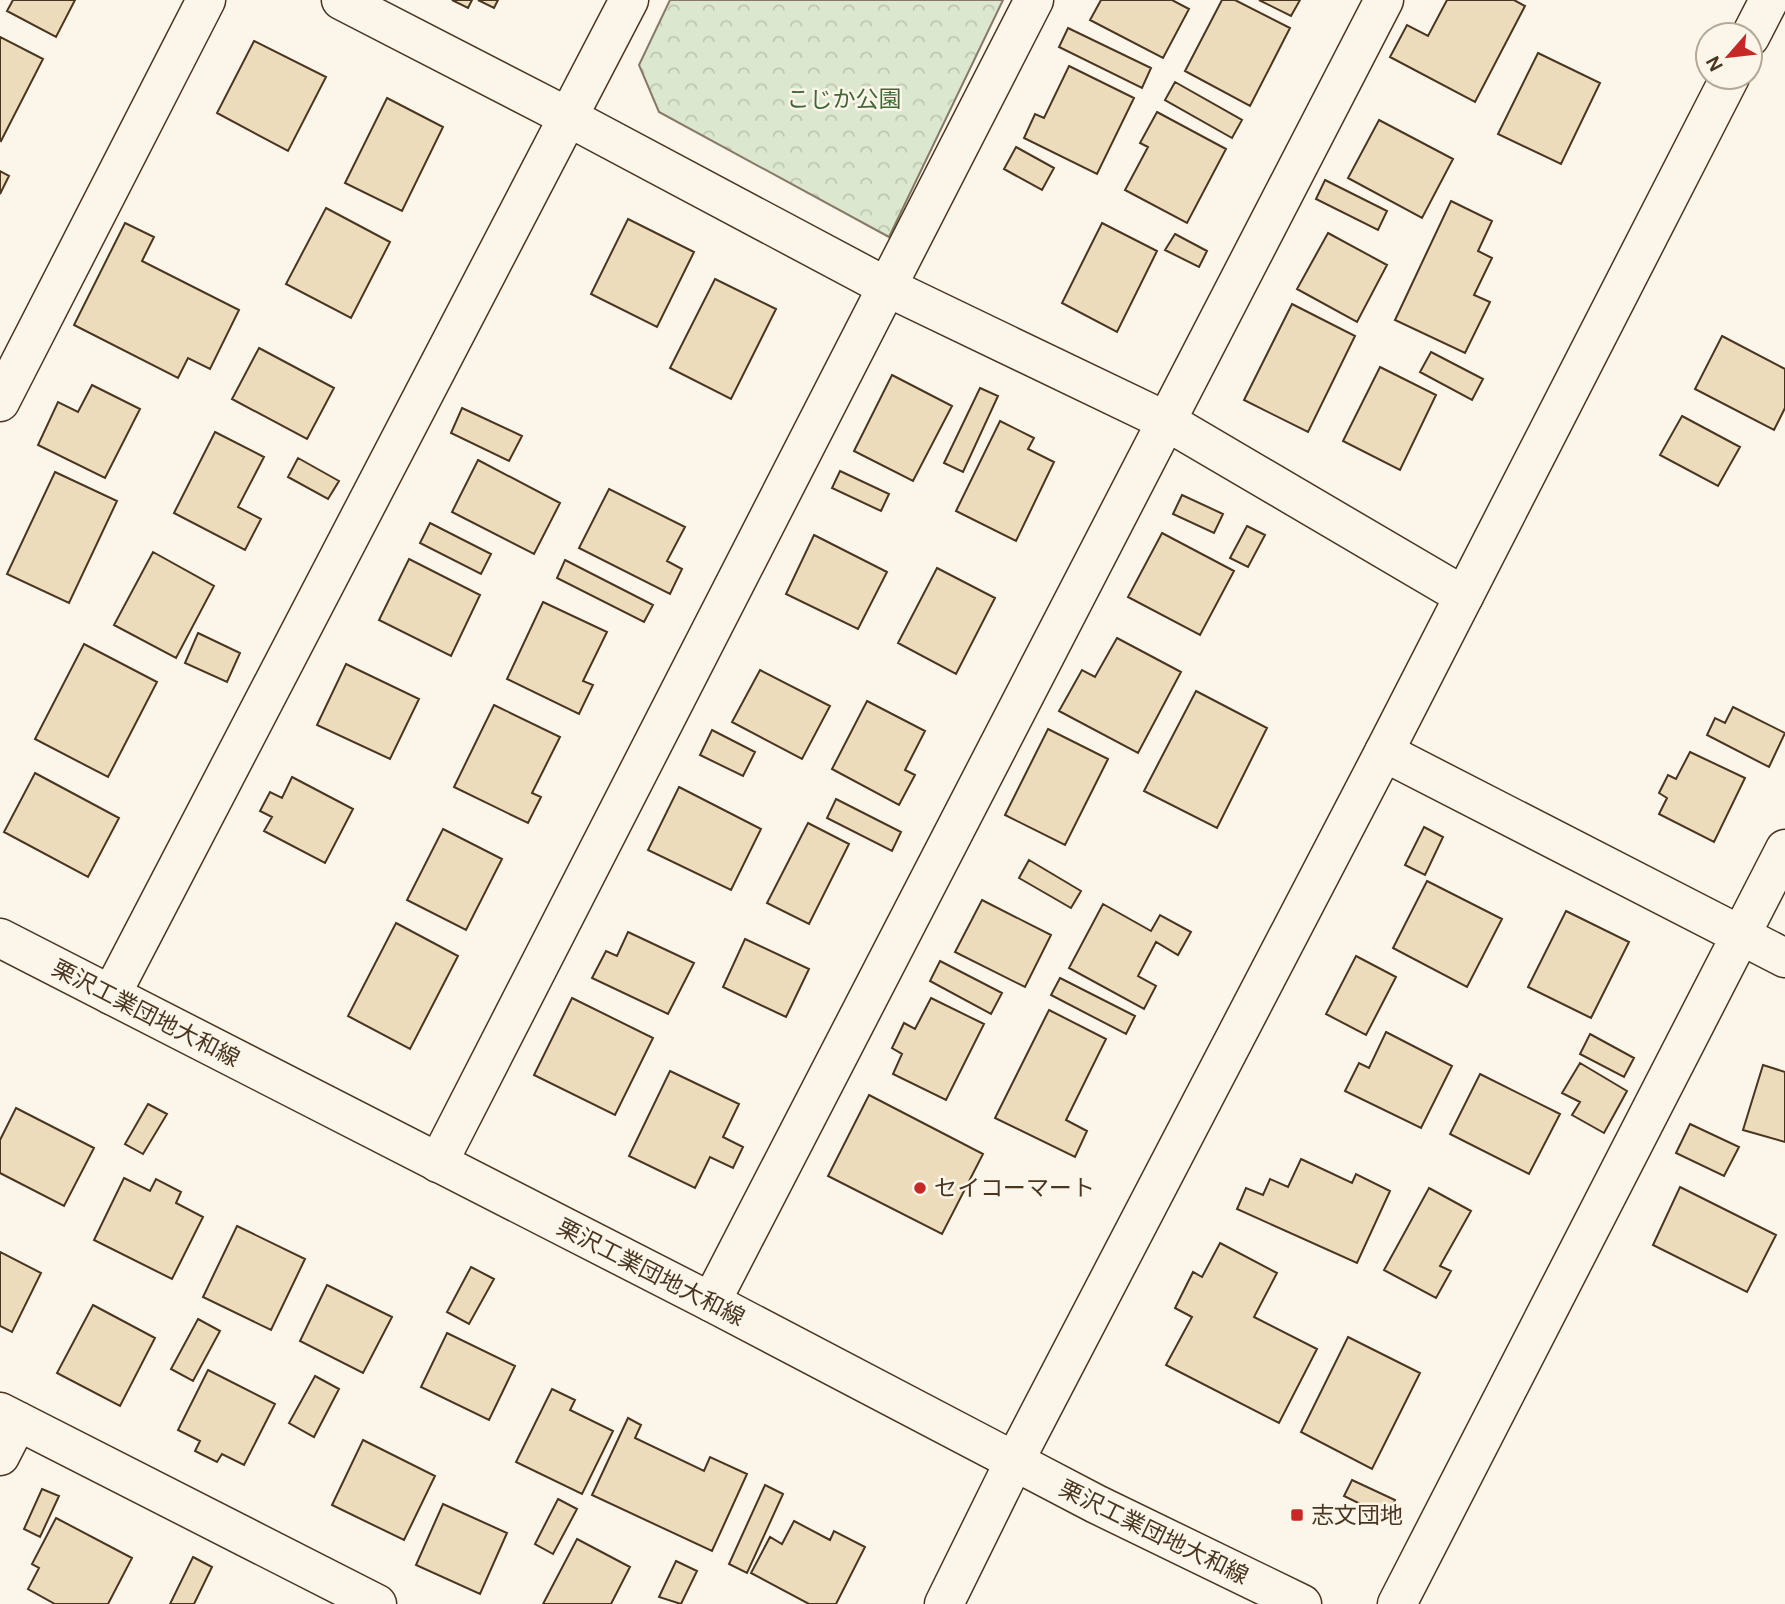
<svg xmlns="http://www.w3.org/2000/svg" width="1785" height="1604" font-family="'DM Sans','Noto Sans JP',sans-serif">
<defs>
<pattern id="park-crowns" width="20" height="18" patternUnits="userSpaceOnUse" patternTransform="scale(1.75)"><rect width="20" height="18" fill="#dce7d0"/><path d="M2 6a3 3 0 1 1 6 0M12 15a3 3 0 1 1 6 0" fill="none" stroke="#bec7b2"/></pattern>
</defs>
<rect width="100%" height="100%" fill="#fbf6e9"/>
<!-- park -->
<path fill="url(#park-crowns)" stroke="#887966" stroke-width="2" d="M 670,0 L 1003,0 L 889,237 L 659,112 L 639,65 Z"/>
<!-- building -->
<path fill="#ecdcbc" stroke="#4a3520" stroke-width="2" d="M 13,0 L 75,0 L 56,37 L 7,11 Z
M 452,0 L 472,0 L 468,8 Z
M 478,0 L 498,0 L 494,8 Z
M 1101,0 L 1172,0 L 1189,9 L 1163,58 L 1090,20 Z
M 1222,0 L 1235,0 L 1290,28 L 1250,106 L 1185,71 Z
M 1259,0 L 1300,0 L 1291,16 Z
M 1447,0 L 1514,0 L 1525,6 L 1475,102 L 1390,57 L 1407,25 L 1428,36 Z
M 1068,28 L 1151,68 L 1142,88 L 1059,47 Z
M 0,37 L 43,59 L 1,141 L 0,140 Z
M 254,41 L 326,77 L 288,151 L 217,113 Z
M 1538,53 L 1600,83 L 1561,164 L 1498,134 Z
M 1069,66 L 1134,98 L 1097,174 L 1024,138 L 1035,114 L 1044,118 Z
M 1175,82 L 1242,120 L 1232,138 L 1165,100 Z
M 387,98 L 443,127 L 402,211 L 345,183 Z
M 1157,112 L 1226,149 L 1187,223 L 1125,190 L 1148,147 L 1140,143 Z
M 1379,120 L 1453,159 L 1422,218 L 1348,178 Z
M 1016,147 L 1054,168 L 1042,190 L 1004,169 Z
M 0,171 L 9,176 L 0,194 Z
M 1325,180 L 1387,211 L 1378,230 L 1316,199 Z
M 1451,201 L 1492,221 L 1478,251 L 1492,258 L 1474,295 L 1490,302 L 1465,353 L 1395,320 Z
M 326,208 L 390,242 L 351,318 L 286,284 Z
M 628,219 L 694,252 L 657,327 L 591,294 Z
M 125,223 L 154,237 L 142,261 L 239,310 L 210,369 L 188,358 L 178,378 L 74,325 Z
M 1102,223 L 1157,251 L 1117,332 L 1062,303 Z
M 1328,233 L 1387,265 L 1357,322 L 1297,289 Z
M 1175,234 L 1207,251 L 1199,267 L 1165,250 Z
M 715,279 L 776,309 L 731,399 L 670,368 Z
M 1292,304 L 1355,336 L 1308,432 L 1244,400 Z
M 1722,336 L 1785,369 L 1785,408 L 1774,430 L 1695,389 Z
M 259,348 L 334,388 L 307,439 L 232,399 Z
M 1431,352 L 1483,379 L 1472,400 L 1420,372 Z
M 1380,367 L 1436,395 L 1400,470 L 1343,441 Z
M 892,375 L 952,406 L 913,481 L 854,451 Z
M 92,385 L 140,409 L 105,478 L 38,445 L 58,402 L 78,412 Z
M 980,388 L 998,396 L 963,472 L 944,463 Z
M 462,408 L 522,436 L 509,461 L 451,433 Z
M 1682,416 L 1740,447 L 1718,486 L 1660,455 Z
M 1000,421 L 1034,438 L 1028,449 L 1054,462 L 1016,541 L 956,511 Z
M 215,432 L 264,457 L 238,507 L 261,519 L 245,550 L 174,513 Z
M 298,458 L 339,481 L 328,499 L 288,477 Z
M 478,460 L 560,503 L 534,554 L 452,512 Z
M 840,471 L 889,494 L 881,511 L 832,488 Z
M 55,472 L 117,501 L 69,603 L 7,574 Z
M 609,489 L 685,527 L 667,561 L 682,569 L 670,594 L 579,548 Z
M 1182,495 L 1223,514 L 1214,533 L 1173,514 Z
M 430,523 L 491,554 L 481,574 L 420,543 Z
M 1247,526 L 1265,535 L 1248,567 L 1230,558 Z
M 1162,533 L 1234,571 L 1200,635 L 1128,597 Z
M 814,535 L 887,572 L 858,629 L 786,594 Z
M 153,552 L 214,586 L 176,658 L 114,625 Z
M 409,559 L 480,595 L 451,656 L 379,620 Z
M 565,560 L 653,605 L 644,622 L 557,578 Z
M 937,568 L 995,598 L 956,674 L 898,643 Z
M 543,602 L 607,632 L 583,681 L 593,685 L 579,714 L 507,679 Z
M 198,633 L 240,653 L 227,682 L 185,663 Z
M 1117,638 L 1181,672 L 1138,753 L 1059,711 L 1082,670 L 1095,677 Z
M 84,644 L 157,682 L 108,777 L 35,739 Z
M 346,664 L 419,699 L 390,759 L 317,725 Z
M 760,670 L 830,706 L 802,759 L 732,722 Z
M 1196,691 L 1267,728 L 1217,828 L 1144,791 Z
M 867,701 L 925,731 L 905,770 L 915,775 L 899,805 L 832,769 Z
M 494,705 L 560,737 L 532,793 L 541,797 L 528,823 L 454,787 Z
M 1733,707 L 1785,733 L 1769,767 L 1707,735 L 1715,718 L 1725,723 Z
M 1048,729 L 1108,759 L 1065,845 L 1005,815 Z
M 712,730 L 755,752 L 743,776 L 700,755 Z
M 1690,752 L 1745,778 L 1714,842 L 1659,814 L 1667,798 L 1659,793 L 1668,775 L 1676,779 Z
M 35,773 L 119,818 L 88,877 L 4,832 Z
M 292,777 L 353,809 L 325,863 L 264,831 L 272,817 L 260,811 L 270,792 L 282,798 Z
M 679,787 L 761,829 L 731,890 L 648,850 Z
M 836,799 L 901,832 L 892,851 L 827,818 Z
M 808,823 L 849,844 L 809,924 L 767,903 Z
M 1424,827 L 1443,837 L 1425,875 L 1405,865 Z
M 443,829 L 502,859 L 466,930 L 407,900 Z
M 1029,860 L 1081,891 L 1071,908 L 1019,878 Z
M 1427,881 L 1502,919 L 1467,987 L 1393,948 Z
M 982,900 L 1051,935 L 1025,987 L 955,952 Z
M 1103,904 L 1151,931 L 1160,915 L 1191,932 L 1178,955 L 1156,942 L 1138,976 L 1156,986 L 1144,1009 L 1069,968 Z
M 1566,911 L 1629,942 L 1591,1018 L 1528,987 Z
M 396,923 L 458,956 L 410,1049 L 348,1016 Z
M 628,932 L 694,963 L 668,1014 L 592,978 L 606,951 L 617,956 Z
M 745,939 L 809,969 L 786,1017 L 723,987 Z
M 1356,956 L 1396,977 L 1366,1035 L 1326,1014 Z
M 940,961 L 1002,993 L 991,1014 L 930,981 Z
M 1060,978 L 1135,1016 L 1126,1034 L 1051,995 Z
M 572,998 L 653,1038 L 615,1115 L 534,1075 Z
M 931,998 L 984,1024 L 946,1100 L 893,1074 L 902,1054 L 892,1048 L 904,1023 L 915,1029 Z
M 1049,1010 L 1106,1039 L 1066,1120 L 1087,1131 L 1075,1157 L 995,1118 Z
M 1386,1032 L 1452,1066 L 1421,1128 L 1345,1091 L 1359,1063 L 1369,1068 Z
M 1590,1034 L 1634,1058 L 1624,1077 L 1580,1054 Z
M 1580,1063 L 1627,1091 L 1604,1133 L 1572,1115 L 1580,1102 L 1562,1093 Z
M 1763,1065 L 1785,1072 L 1785,1142 L 1743,1130 Z
M 670,1071 L 739,1104 L 723,1137 L 743,1147 L 733,1168 L 710,1157 L 695,1188 L 629,1156 Z
M 1480,1074 L 1560,1114 L 1529,1174 L 1450,1134 Z
M 869,1095 L 983,1154 L 942,1234 L 828,1176 Z
M 148,1104 L 167,1114 L 143,1154 L 125,1144 Z
M 16,1108 L 94,1148 L 64,1206 L 0,1173 L 0,1140 Z
M 1690,1124 L 1739,1147 L 1724,1176 L 1676,1153 Z
M 1301,1159 L 1352,1183 L 1356,1174 L 1390,1191 L 1357,1263 L 1237,1209 L 1246,1188 L 1263,1195 L 1270,1179 L 1288,1187 Z
M 124,1178 L 150,1191 L 156,1179 L 181,1192 L 176,1203 L 203,1217 L 172,1279 L 94,1240 Z
M 1680,1187 L 1776,1235 L 1747,1292 L 1653,1245 Z
M 1429,1188 L 1471,1211 L 1440,1266 L 1451,1271 L 1436,1298 L 1384,1270 Z
M 237,1226 L 305,1259 L 271,1330 L 203,1297 Z
M 1220,1243 L 1277,1273 L 1254,1317 L 1317,1349 L 1279,1423 L 1166,1365 L 1192,1317 L 1175,1308 L 1193,1272 L 1202,1277 Z
M 0,1252 L 41,1273 L 12,1332 L 0,1326 Z
M 471,1267 L 494,1279 L 469,1324 L 447,1312 Z
M 327,1285 L 392,1317 L 363,1373 L 300,1341 Z
M 93,1305 L 155,1338 L 120,1406 L 57,1373 Z
M 198,1319 L 220,1331 L 193,1381 L 171,1369 Z
M 447,1333 L 515,1366 L 489,1420 L 421,1387 Z
M 1348,1337 L 1420,1373 L 1372,1469 L 1301,1432 Z
M 208,1370 L 275,1404 L 244,1465 L 222,1454 L 217,1462 L 195,1451 L 200,1441 L 178,1430 Z
M 315,1376 L 339,1389 L 314,1437 L 289,1423 Z
M 552,1389 L 575,1400 L 570,1410 L 613,1431 L 582,1494 L 516,1462 Z
M 628,1418 L 641,1425 L 635,1438 L 704,1471 L 710,1457 L 747,1474 L 712,1551 L 592,1495 Z
M 363,1440 L 435,1476 L 404,1540 L 332,1505 Z
M 1352,1480 L 1395,1500 L 1387,1517 L 1344,1496 Z
M 765,1485 L 783,1494 L 747,1573 L 729,1564 Z
M 42,1489 L 59,1496 L 40,1537 L 24,1529 Z
M 558,1499 L 577,1509 L 553,1554 L 535,1544 Z
M 443,1504 L 507,1533 L 480,1594 L 416,1565 Z
M 56,1518 L 132,1558 L 108,1604 L 55,1604 L 28,1589 L 39,1568 L 32,1564 Z
M 794,1521 L 830,1540 L 834,1531 L 865,1547 L 836,1604 L 809,1604 L 751,1573 L 770,1537 L 782,1544 Z
M 577,1539 L 630,1567 L 611,1604 L 543,1604 Z
M 193,1557 L 212,1567 L 194,1604 L 170,1604 Z
M 676,1561 L 697,1571 L 681,1604 L 659,1597 Z"/>
<g fill="none" stroke-linecap="round" stroke-linejoin="round">
<!-- minor casing -->
<g stroke="#4a3520" stroke-width="41">
<path id="minor" d="M 341,0 L 568,117 L 887,287 L 1166,421 L 1464,596
M 0,402 L 206,0
M 1384,752 L 1785,958
M 111,995 L 629,0
M 438,1163 L 1034,0
M 711,1302 L 1384,0
M 0,1412 L 377,1604
M 0,1456 L 18,1421
M 1397,1604 L 1785,849"/>
</g>
<!-- tertiary casing -->
<g stroke="#4a3520" stroke-width="41">
<path id="tertiary" d="M 1750,37 L 1769,0
M 944,1604 L 1014,1462 L 1384,752 L 1730,77"/>
</g>
<!-- secondary casing -->
<g stroke="#4a3520" stroke-width="41">
<path id="secondary" d="M 0,938 L 711,1302 L 1096,1504 L 1302,1604"/>
</g>
<!-- minor -->
<use href="#minor" stroke="#fbf6e9" stroke-width="38"/>
<!-- tertiary -->
<use href="#tertiary" stroke="#fbf6e9" stroke-width="38"/>
<!-- secondary -->
<use href="#secondary" stroke="#fbf6e9" stroke-width="38"/>
</g>
<!-- markers -->
<g fill="#c62828" stroke="#fbf6e9" stroke-width="2.5">
<circle cx="920" cy="1188" r="7"/>
<rect x="1290" y="1508" width="14" height="14" rx="3.5"/>
</g>
<g text-anchor="middle" dominant-baseline="central" stroke-width="5" stroke-linejoin="round" paint-order="stroke">
<!-- park labels -->
<g font-size="23" fill="#436837" stroke="#fbf6e9">
<text x="844" y="99">こじか公園</text>
</g>
<!-- street labels -->
<g font-size="23" fill="#4a3520" stroke="#fbf6e9">
<text transform="translate(146 1013) rotate(27)">栗沢工業団地大和線</text>
<text transform="translate(651 1272) rotate(27)">栗沢工業団地大和線</text>
<text transform="translate(1154 1532) rotate(26)">栗沢工業団地大和線</text>
</g>
<!-- poi labels -->
<g font-size="23" fill="#4a3520" stroke="#fbf6e9" text-anchor="start">
<text x="934" y="1188">セイコーマート</text>
<text x="1311" y="1515">志文団地</text>
</g>
</g>
<!-- north arrow -->
<g transform="translate(1729 56) rotate(242)"><circle r="33" fill="#fbf6e9" stroke="#b4a999" stroke-width="2"/>
<path d="M0-5L12 26L0 18L-12 26Z" fill="#c62828"/>
<text y="-10" font-size="19" font-weight="bold" text-anchor="middle" fill="#4a3520">N</text>
</g>
</svg>
